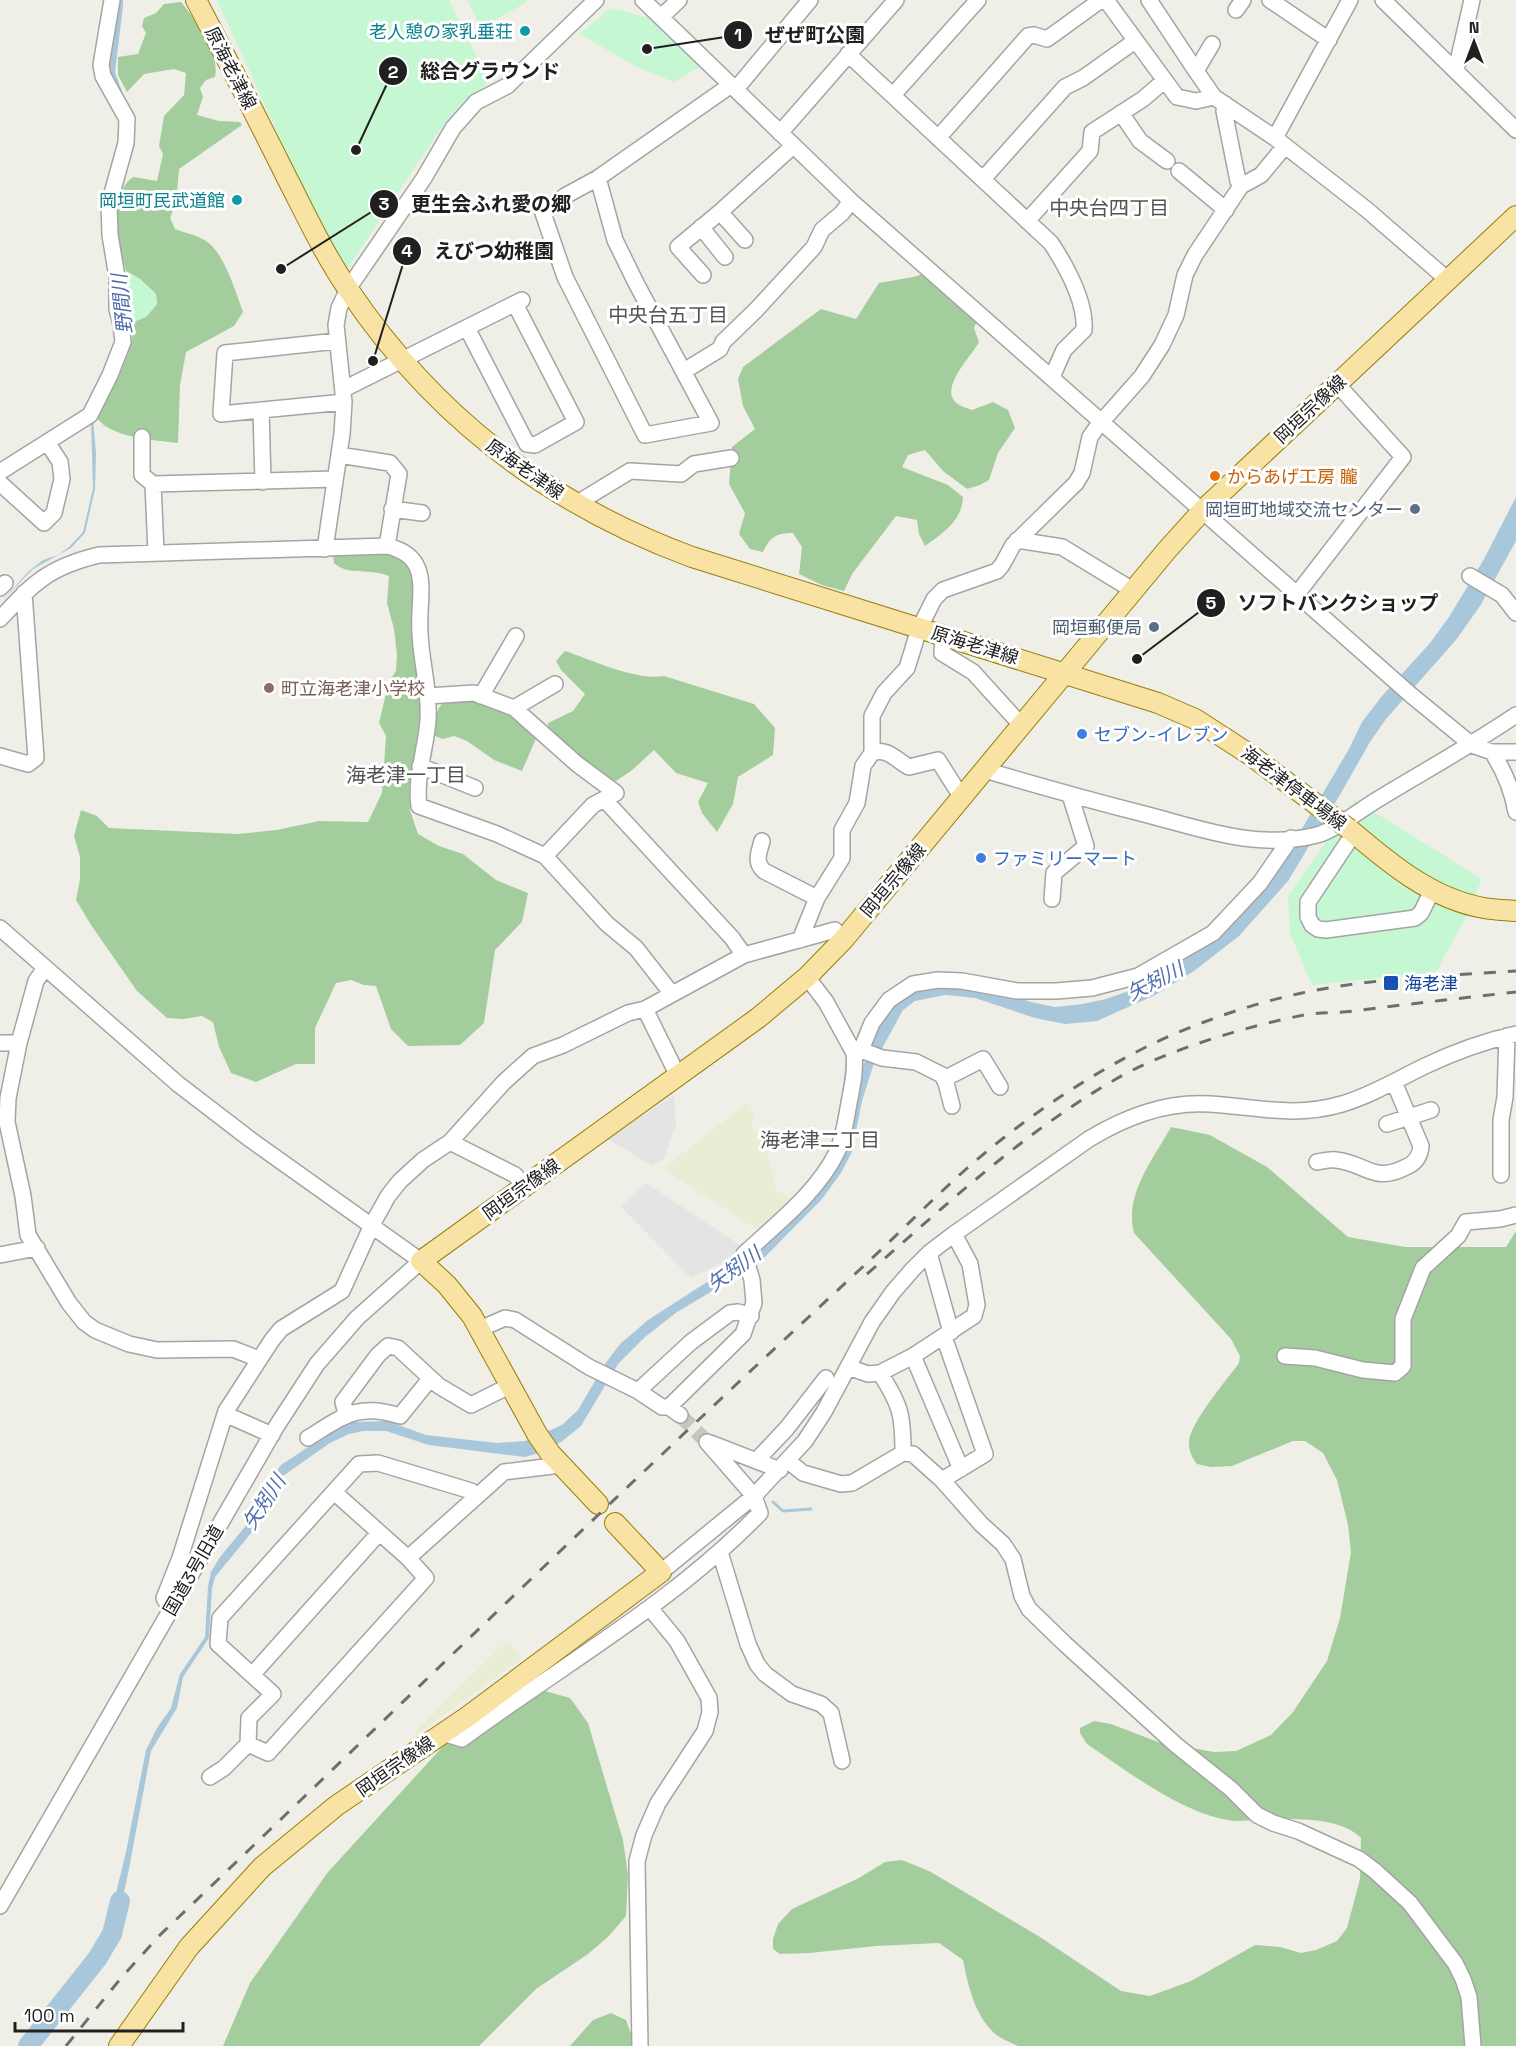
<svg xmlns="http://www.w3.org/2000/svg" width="1516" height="2046" font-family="'Space Grotesk','Noto Sans JP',sans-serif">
<rect width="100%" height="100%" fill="#f0efe7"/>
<!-- farmland -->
<path fill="#e7eed3" d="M 748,1102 L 754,1114 L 751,1123 L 764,1146 L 774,1175 L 775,1188 L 793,1202 L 761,1232 L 663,1169 Z
M 507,1641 L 523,1658 L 413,1737 L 415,1732 Z"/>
<!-- forest -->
<path fill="#a3cd9d" d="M 181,2 C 196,21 220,51 215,77 L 206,80 L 200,88 L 203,97 L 197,115 L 219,121 L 240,122 L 242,125 L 179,169 L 176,203 L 170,218 L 175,229 C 185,233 197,235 206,241 C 224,252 236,293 243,312 L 234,326 L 186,352 L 180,385 L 178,443 C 155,440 111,438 97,418 C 108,397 127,363 132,340 C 133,333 130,328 133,322 L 146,317 L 157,304 L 156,294 L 140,279 L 126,271 C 118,243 105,198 133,177 L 157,181 L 163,154 L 159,146 L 164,116 L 184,95 L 186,73 L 174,69 L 144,74 L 127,92 L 118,75 L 118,57 L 138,54 L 146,33 L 142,26 L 144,18 L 156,13 L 164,4 Z
M 923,274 L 979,317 L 974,328 L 979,342 C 971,357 937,390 958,404 C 962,407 968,408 972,410 L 993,402 L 1008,410 L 1015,428 L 998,453 L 989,480 L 980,485 L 967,489 L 943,471 L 925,450 L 908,455 L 902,467 L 948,485 L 963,497 C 962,521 943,533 925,546 L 919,534 L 917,520 L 896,516 L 852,574 L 844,591 L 822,585 L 799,574 L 802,547 L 793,533 C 776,533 770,537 763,552 L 750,549 L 739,534 L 745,513 L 729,484 L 732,447 L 755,429 L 743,406 L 738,379 L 743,367 L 821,309 L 856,319 L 879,283 L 913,277 Z
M 392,551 L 405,559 L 414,572 L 422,726 L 409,787 L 410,810 L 418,834 L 439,846 L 463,854 L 496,880 L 528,893 L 522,922 L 495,950 L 484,1023 L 460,1045 L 408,1046 L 391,1029 L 376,986 L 364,985 L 351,980 L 336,983 L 315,1028 L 315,1064 L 296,1064 L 256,1082 L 231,1073 L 219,1047 L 213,1022 L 202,1016 L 183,1019 L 167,1018 L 137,991 L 91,925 L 76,900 L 80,879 L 80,857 L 74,836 L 81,810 L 97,816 L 109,828 L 238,834 L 277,830 L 319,821 L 368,822 L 382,793 L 386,736 L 379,723 L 389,681 L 396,671 L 397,655 L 394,629 L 387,603 L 389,576 C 372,568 347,576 334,563 L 333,554 Z
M 565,651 C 592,660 636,681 664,676 L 754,704 L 775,728 L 773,755 L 738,777 L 733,804 L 717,832 L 702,813 L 698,802 L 708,783 L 676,773 L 654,750 L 631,771 L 613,783 L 578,762 L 574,750 L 562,748 L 547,734 L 548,723 L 573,711 L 585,694 L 561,670 L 556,661 Z
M 474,697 L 519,716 L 537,736 L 522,771 L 494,760 L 467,741 L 454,736 L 443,739 L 432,735 C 439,700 438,700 474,697 Z
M 1171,1127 L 1210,1135 L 1267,1167 L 1348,1237 L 1405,1247 L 1506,1247 L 1516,1231 L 1516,2046 L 1018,2046 C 1010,2042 999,2038 993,2032 C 974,2013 968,1985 963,1960 L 939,1943 L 876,1946 L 810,1953 L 780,1954 L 773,1949 L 773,1939 L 778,1924 L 792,1909 L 859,1878 L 885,1862 L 902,1860 L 931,1872 L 1040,1937 L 1121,1991 L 1150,1996 L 1191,1981 L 1255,1945 L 1280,1947 L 1301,1953 L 1316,1950 L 1337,1941 L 1347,1928 L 1360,1879 L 1361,1838 C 1338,1815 1286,1819 1255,1820 C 1246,1820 1236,1822 1228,1820 C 1180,1812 1127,1771 1087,1744 L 1080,1733 L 1080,1728 L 1094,1721 L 1111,1724 L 1158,1742 L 1214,1752 L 1236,1751 L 1271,1735 L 1293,1712 L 1327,1661 L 1340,1618 L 1351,1552 L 1348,1525 L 1337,1480 L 1323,1453 L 1305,1441 L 1293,1441 L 1232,1466 L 1211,1467 L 1197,1464 C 1192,1458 1189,1451 1189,1443 C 1189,1423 1227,1380 1239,1363 L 1240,1356 L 1231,1339 L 1134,1233 C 1124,1194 1153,1160 1171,1127 Z
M 500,1684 L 538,1689 L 570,1698 L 588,1723 L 623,1840 L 628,1875 L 626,1916 L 609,1936 L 588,1954 L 536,1989 L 479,2046 L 223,2046 L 250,1983 L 328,1872 Z
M 611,2013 L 626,2020 L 631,2034 L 631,2046 L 570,2046 L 593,2020 Z"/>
<!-- park -->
<path fill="#c6f7d3" d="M 217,0 L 449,0 L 482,67 L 487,85 L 466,99 L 446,121 L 346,271 L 299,180 Z
M 467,0 L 526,0 L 527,2 L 481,28 Z
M 611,8 L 659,20 L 705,64 L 674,82 L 639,68 L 579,34 Z
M 124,271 L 140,279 L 156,294 L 157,304 L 146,317 L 130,322 C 123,304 124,289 124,271 Z
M 1355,800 L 1482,879 L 1467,915 L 1436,972 L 1312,985 L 1290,934 L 1288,896 Z"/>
<!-- parking -->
<path fill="#e4e4e4" d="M 674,1095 L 676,1124 L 664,1158 L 653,1166 L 607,1139 Z
M 646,1183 L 740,1245 L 732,1258 L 691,1278 L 621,1207 Z"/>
<!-- water -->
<path fill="#a9c7db" d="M 117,0 L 123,0 L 123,6 L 115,72 L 125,100 L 133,114 L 135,143 L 117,201 L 114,224 L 124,310 L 130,337 L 115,377 L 93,420 L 96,453 L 95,489 L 85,533 L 71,548 L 33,569 L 0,603 L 29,571 L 43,560 L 58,555 L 69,547 L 83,532 L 93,488 L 91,420 L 125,342 L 111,221 L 131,145 L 107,67 Z
M 1516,497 L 1516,541 L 1480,606 L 1456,640 L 1386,719 L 1370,742 L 1341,793 L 1288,881 L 1239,936 L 1194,971 L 1155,995 L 1097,1021 L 1065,1024 L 1035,1018 L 975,998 L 945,995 L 915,1001 L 903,1010 L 874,1063 L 862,1101 L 852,1152 L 841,1173 L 822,1199 L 758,1264 L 677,1312 L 645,1337 L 618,1364 L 581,1426 L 561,1442 L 542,1452 L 525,1457 L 429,1445 L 386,1431 L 363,1431 L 349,1434 L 330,1443 L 280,1478 L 272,1491 L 256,1527 L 215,1577 L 212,1589 L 209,1638 L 183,1677 L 177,1708 L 151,1751 L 129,1869 L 116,1929 L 109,1922 L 126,1852 L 146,1750 L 157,1728 L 171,1708 L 180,1674 L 205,1637 L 208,1586 L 211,1572 L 220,1557 L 244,1528 L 254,1513 L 266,1485 L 281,1465 L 334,1430 L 353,1422 L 387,1421 L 426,1435 L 497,1443 L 525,1441 L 562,1425 L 578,1410 L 605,1364 L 620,1344 L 648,1320 L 707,1282 L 738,1265 L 755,1251 L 822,1184 L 859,1076 L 884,1015 L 897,1001 L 914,989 L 939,984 L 1002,993 L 1031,1002 L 1055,1007 L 1082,1004 L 1106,999 L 1134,989 L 1161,975 L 1212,941 L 1284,859 L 1349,749 L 1362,722 L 1382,696 L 1430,643 L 1449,617 L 1484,559 Z"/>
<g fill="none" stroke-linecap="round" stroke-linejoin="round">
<!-- stream -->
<path stroke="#a9c7db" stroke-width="3" d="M 773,1502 L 783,1511 L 811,1509"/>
<!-- river -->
<path stroke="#a9c7db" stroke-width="20" d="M 28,2046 L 97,1959 L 112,1934 L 120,1901"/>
<!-- minor-tunnel -->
<path stroke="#c6c6bf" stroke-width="15" stroke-dasharray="15 8" stroke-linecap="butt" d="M 680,1415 L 707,1442"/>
<!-- minor casing -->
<g stroke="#a4a4a4" stroke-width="18">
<path id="minor" d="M 643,0 L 851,201 L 1411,695 L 1472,745 L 1492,752 L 1516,752
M 1106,0 L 1177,97 L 1196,101 L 1214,97
M 1149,0 L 1196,71
M 1270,0 L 1329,40
M 1383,0 L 1516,130
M 1236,10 L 1243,0
M 661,17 L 679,0
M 1212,44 L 1196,71 L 1214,97 L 1275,138 L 1366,209 L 1448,280
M 848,54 L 1051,243 C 1066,266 1086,302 1084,330 L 1064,350 L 1052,377
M 1456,70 L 1472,0
M 736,89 L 810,0
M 893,95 L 978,0
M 1225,104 L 1224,111 L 1238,181 L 1241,186
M 1121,113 L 1140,141 L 1167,161
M 780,133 L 896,0
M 938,138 L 1028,36 L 1034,35 L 1047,39 L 1101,0
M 1275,138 L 1350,0
M 1179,171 L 1226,210
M 598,178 L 615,240 L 636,283 L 711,423 L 645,435 L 565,277 L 543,213 L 565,196 L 598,178 L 731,85
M 983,179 L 1065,87 L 1083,78 L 1135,41
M 720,212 L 745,240
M 1027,221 L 1090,151 L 1092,132 L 1143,99 L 1164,81
M 701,227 L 725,257
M 703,275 L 678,247 L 720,212 L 793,146
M 467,328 L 527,444 L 535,445 L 576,422 L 515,304
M 337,341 L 225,353 L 221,414 L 344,402
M 684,371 L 720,349 L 723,342 L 756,310 L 814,247 L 822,230 L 842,213 L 851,201
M 344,389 L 522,300
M 261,410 L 263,482
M 142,437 L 142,475 L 153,484
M 339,455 L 390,463 L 399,474 L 387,546
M 0,472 L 90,415 L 110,375 L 123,342 L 121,324 L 117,309 L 117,277 L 110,235 L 109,204 L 126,143 L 127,119 L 103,76 L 101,65 L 112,0
M 0,483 L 44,523 L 54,513 L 62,479 L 60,462 L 47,442
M 576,504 L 630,471 L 681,474 L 694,464 L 731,458
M 392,509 L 422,513
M 1017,540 L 1062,547 L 1134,591
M 325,549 L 342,434 L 344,402 L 336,325 L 339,308 L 348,289 L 424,178 L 453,128 L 476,102 L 507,86 L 596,0
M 156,552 L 153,484 L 335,479
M 1470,576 L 1502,595 L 1516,613
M 0,588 L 5,583
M 1297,594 L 1403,457 L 1337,384
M 0,619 C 33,583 49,567 99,555 L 387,546 C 435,557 417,596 420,633 C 421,662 430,690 428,720 C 426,749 415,777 419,806 L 497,834 L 545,856 L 607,924 L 636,948 L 672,994
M 943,636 L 942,653 L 973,672 L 1022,726
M 428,696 L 474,693 L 514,708 L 555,684
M 481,696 L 516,636
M 514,708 L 577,764 L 616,793 L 593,805 L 545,856
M 1492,752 C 1505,772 1512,789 1516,812
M 872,753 C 887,747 896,760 909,767 L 938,760 L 962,798
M 0,756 L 28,764 L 36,758 L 24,593
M 420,766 L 475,788
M 985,770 C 1039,786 1093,801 1148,815 C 1205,830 1258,850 1317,835 C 1335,830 1363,808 1380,798 C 1426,770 1472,745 1516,715
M 604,799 L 732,938 L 744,955
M 1354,833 L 1308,902 L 1308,917 L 1312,925 L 1318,929 L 1326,930 L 1415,918 L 1421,913 L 1432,891
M 762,841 C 759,853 754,862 764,871 L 817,898
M 1052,899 L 1054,873 L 1086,846 L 1070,795
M 0,928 L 178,1084 L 251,1140 L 421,1261 L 357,1318 L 317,1364 L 276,1427 L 227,1512 L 0,1906
M 800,940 L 817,898 L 842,858 L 842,830 L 857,803 L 863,766 L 872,753 L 872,716 L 884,693 L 907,668 L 919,629 L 934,599 L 943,590 L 997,571 L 1002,565 L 1013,545 L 1076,483 L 1082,473 L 1090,437 L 1097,427 L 1142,376 L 1162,345 L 1176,315 L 1185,275 L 1195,255 L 1241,186 L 1261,175 L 1285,146
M 45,968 L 36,981 L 19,1043 L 8,1098 L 7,1122 L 23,1196 L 28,1235 L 69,1303 L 84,1322 L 95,1330 L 129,1344 L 157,1350 L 233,1349 L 259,1359
M 645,1009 L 678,1076
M 0,1043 L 19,1043
M 861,1050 L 872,1023 L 889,1000 L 913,984 L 938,980 L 962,981 L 1017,991 L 1056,991 L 1092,988 L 1138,976 L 1213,933 L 1260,883 L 1291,838
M 854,1053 L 861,1050 L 882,1058 L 916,1062 L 942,1075 L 946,1083 L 952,1106
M 944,1079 L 983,1059 L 1000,1087
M 1387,1124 L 1431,1110
M 450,1142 L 515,1175 L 524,1186
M 1317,1162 C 1323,1161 1330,1159 1336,1160 C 1366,1163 1373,1184 1406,1167 C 1416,1163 1420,1156 1421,1146 L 1394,1082
M 1501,1175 L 1501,1120 L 1505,1097 L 1507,1036
M 929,1253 L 951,1332
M 0,1255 L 37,1248
M 480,1329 L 505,1318 L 515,1320 L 589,1367 L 638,1391 L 662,1407 L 669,1407 L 680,1415
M 913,1356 L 961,1469
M 1285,1356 L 1315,1358 L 1363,1370 L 1395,1373 L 1403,1366 L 1403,1319 L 1423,1268 L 1458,1236 L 1466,1222 L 1500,1219 L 1516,1215
M 848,1367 L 868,1374 L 880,1373 L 913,1356 L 974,1316 L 977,1305 L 970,1264 L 954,1234
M 880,1373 C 901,1406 903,1415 903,1453
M 638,1391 L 691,1342 L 730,1313 L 738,1312 L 751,1316
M 669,1407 L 743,1334 L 754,1303 L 752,1280 L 744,1254 C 776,1224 817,1193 837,1152 C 844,1137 846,1119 849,1103 C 852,1087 856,1070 854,1053 L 826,1002 L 807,977
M 225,1414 L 272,1435
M 346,1414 L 343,1402 L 378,1355 L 388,1346 L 398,1348 L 439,1386 L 471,1405 L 511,1385
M 308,1438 C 342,1417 358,1402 400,1416 L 430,1379
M 710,1443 L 780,1470
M 756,1461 L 787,1428 L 826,1378
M 788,1461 L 803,1473 L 841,1484 L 852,1483 L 903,1453 L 913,1454 L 942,1480 L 981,1524 L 1003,1544 L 1013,1559 L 1022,1596 L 1029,1609 L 1064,1643 L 1176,1745 L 1231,1789 L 1257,1815 L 1273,1823 L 1298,1831 L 1359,1859 L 1375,1871 L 1410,1903 L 1455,1963 L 1463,1979 L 1469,1997 L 1473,2046
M 942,1480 L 985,1454 L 944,1337
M 720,1552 L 748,1644 L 757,1664 L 765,1674 L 792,1694 L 821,1704 L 831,1713 L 842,1761
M 408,1558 L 504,1472 L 561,1465
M 661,1572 L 754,1496 L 805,1441 L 824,1412 L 872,1322 L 893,1292 L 913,1269 L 929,1253 L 954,1234 L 1089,1139 C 1125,1117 1167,1101 1210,1104 C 1258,1107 1294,1118 1342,1104 C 1372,1095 1398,1079 1425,1066 C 1454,1052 1485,1041 1516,1034
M 171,1610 L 164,1598 L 180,1558 L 226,1411 L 272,1340 L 281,1329 L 342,1291 L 372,1225 L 388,1196 L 400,1181 L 423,1160 L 450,1142 L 504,1082 L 533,1056 L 563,1045 L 628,1013 L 645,1009 L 744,955 L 835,930 L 844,939
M 252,1675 L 379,1533
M 443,1733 L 462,1739 C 562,1665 673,1603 760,1513 L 754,1496 L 707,1442
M 248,1744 L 268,1753 L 426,1578 L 408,1558 L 334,1492
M 210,1777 L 224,1768 L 248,1744 L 249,1718 L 273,1694 L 218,1644 L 220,1618 L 359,1464 L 378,1463 L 471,1491 L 477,1496
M 640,2046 L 637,1861 L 644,1835 L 658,1803 L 705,1731 L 710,1712 L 709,1698 L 677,1641 L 650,1608"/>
</g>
<!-- major casing -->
<g stroke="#957f07" stroke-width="22">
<path id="major" d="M 196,0 C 227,59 257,118 287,178 C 306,215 324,254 348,289 C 434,417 548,504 692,557 L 1158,703 L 1195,719 L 1249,754
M 1349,829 C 1388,862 1431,899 1484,908 C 1494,910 1505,910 1516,911
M 598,1504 L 550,1453 L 537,1434 L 472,1316 L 447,1285 L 421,1261 L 758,1018 L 807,977 L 844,939 L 1167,550 L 1203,510 L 1516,216
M 119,2046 L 189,1947 L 262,1867 L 336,1806 L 467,1717 L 661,1572 L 615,1523"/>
</g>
<!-- minor -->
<use href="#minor" stroke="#fff" stroke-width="15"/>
<!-- major -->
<use href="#major" stroke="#f8e2a4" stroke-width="20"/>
<!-- rail -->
<path stroke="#6e6e6e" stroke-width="3" stroke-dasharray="12 12" stroke-linecap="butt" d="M 867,1274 C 947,1204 1024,1132 1116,1079 C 1166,1050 1248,1026 1304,1015 C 1321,1012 1338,1013 1354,1011 C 1408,1004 1462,998 1516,992
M 66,2046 L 121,1978 L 160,1935 C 359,1745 556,1553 757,1365 C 799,1326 841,1287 883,1248 C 910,1222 936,1196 964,1171 C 1019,1122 1082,1079 1148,1046 C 1196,1023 1250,1004 1302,993 C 1372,978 1445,976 1516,971"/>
<!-- major-bridge casing -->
<g stroke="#957f07" stroke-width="22" stroke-linecap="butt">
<path id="major-bridge" d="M 1249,754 L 1349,829"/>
</g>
<!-- major-bridge -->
<use href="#major-bridge" stroke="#f8e2a4" stroke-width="20"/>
</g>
<!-- markers -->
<g fill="#0f9aa8" stroke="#fff" stroke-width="2">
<circle cx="525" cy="31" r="6"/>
<circle cx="237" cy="200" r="6"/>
</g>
<circle fill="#e8710a" stroke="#fff" stroke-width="2" cx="1215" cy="476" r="6"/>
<g fill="#5c6f8a" stroke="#fff" stroke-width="2">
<circle cx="1415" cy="509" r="6"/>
<circle cx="1154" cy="627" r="6"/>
</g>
<circle fill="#8d6e63" stroke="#fff" stroke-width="2" cx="269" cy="688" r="6"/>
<g fill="#3f7fe0" stroke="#fff" stroke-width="2">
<circle cx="1082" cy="734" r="6"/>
<circle cx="981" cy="858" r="6"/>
</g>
<rect fill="#1a4fb4" stroke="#fff" stroke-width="2" x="1383" y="975" width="16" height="16" rx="3"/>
<g text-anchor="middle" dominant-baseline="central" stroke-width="6" stroke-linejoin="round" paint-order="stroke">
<!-- culture labels -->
<g font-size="18" fill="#0d838f" stroke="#fff" text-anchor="end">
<text x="513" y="31">老人憩の家乳垂荘</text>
<text x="225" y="200">岡垣町民武道館</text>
</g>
<!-- street labels -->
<g font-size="18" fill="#202020" stroke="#fff">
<text transform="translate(231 68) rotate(63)">原海老津線</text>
<text transform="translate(1310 409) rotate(-43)">岡垣宗像線</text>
<text transform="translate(525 469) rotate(35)">原海老津線</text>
<text transform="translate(975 645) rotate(17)">原海老津線</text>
<text transform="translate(1294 788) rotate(37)">海老津停車場線</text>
<text transform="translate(893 880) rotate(-50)">岡垣宗像線</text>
<text transform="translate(521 1189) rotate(-36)">岡垣宗像線</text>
<text transform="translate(193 1570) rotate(-60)">国道3号旧道</text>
<text transform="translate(395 1766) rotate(-35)">岡垣宗像線</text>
</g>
<!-- food labels -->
<g font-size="18" fill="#c56008" stroke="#fff" text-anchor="start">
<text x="1227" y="476">からあげ工房 朧</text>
</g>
<!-- service labels -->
<g font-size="18" fill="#4e5e75" stroke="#fff" text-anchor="end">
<text x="1403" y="509">岡垣町地域交流センター</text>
<text x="1142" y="627">岡垣郵便局</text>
</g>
<!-- education labels -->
<g font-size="18" fill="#785e54" stroke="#fff" text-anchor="start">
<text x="281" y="688">町立海老津小学校</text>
</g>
<!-- shop labels -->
<g font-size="18" fill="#366cbe" stroke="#fff" text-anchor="start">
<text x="1094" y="734">セブン-イレブン</text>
<text x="993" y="858">ファミリーマート</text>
</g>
<!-- transit labels -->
<g font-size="18" fill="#164399" stroke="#fff" text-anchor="start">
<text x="1404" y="983">海老津</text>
</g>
<!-- neighbourhood labels -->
<g font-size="20" fill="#535353" stroke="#fff">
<text x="1109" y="208">中央台四丁目</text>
<text x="668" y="315">中央台五丁目</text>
<text x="406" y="775">海老津一丁目</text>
<text x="820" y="1140">海老津二丁目</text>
</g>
<!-- water labels -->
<g font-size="20" font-style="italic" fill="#506eac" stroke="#fff">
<text transform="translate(122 304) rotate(-96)">野間川</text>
<text transform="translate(1155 981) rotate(-27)">矢矧川</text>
<text transform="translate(734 1269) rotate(-36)">矢矧川</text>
<text transform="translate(264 1502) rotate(-57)">矢矧川</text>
</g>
</g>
<!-- callouts -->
<path fill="none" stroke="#202020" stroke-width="2" d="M647 49L738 35M356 150L393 71M281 269L384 204M373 361L407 251M1137 659L1211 603"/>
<g fill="#202020" stroke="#fff" stroke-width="2">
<circle cx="647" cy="49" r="6"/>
<circle cx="356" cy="150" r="6"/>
<circle cx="281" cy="269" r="6"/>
<circle cx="373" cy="361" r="6"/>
<circle cx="1137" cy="659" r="6"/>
<circle cx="738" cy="35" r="15"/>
<circle cx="393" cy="71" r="15"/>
<circle cx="384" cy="204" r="15"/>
<circle cx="407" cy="251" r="15"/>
<circle cx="1211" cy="603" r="15"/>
</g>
<g font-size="18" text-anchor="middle" font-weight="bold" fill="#fff">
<text x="738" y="41">1</text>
<text x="393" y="78">2</text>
<text x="384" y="210">3</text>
<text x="407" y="257">4</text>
<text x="1211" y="609">5</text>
</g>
<g font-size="20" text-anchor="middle" font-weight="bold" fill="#202020" stroke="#fff" stroke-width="6" stroke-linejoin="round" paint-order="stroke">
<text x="815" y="42">ぜぜ町公園</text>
<text x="490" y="78">総合グラウンド</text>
<text x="491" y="211">更生会ふれ愛の郷</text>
<text x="494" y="258">えびつ幼稚園</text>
<text x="1338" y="610">ソフトバンクショップ</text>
</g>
<!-- north arrow -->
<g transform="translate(1474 42)" stroke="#ffffff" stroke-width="4.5" paint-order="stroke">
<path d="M0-4.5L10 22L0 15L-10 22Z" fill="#202020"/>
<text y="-9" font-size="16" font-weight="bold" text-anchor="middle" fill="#202020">N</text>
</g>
<!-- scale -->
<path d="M15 2022v9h168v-9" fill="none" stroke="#202020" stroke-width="3"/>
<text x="24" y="2022" font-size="18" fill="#202020" stroke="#ffffff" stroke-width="4.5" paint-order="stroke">100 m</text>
</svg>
